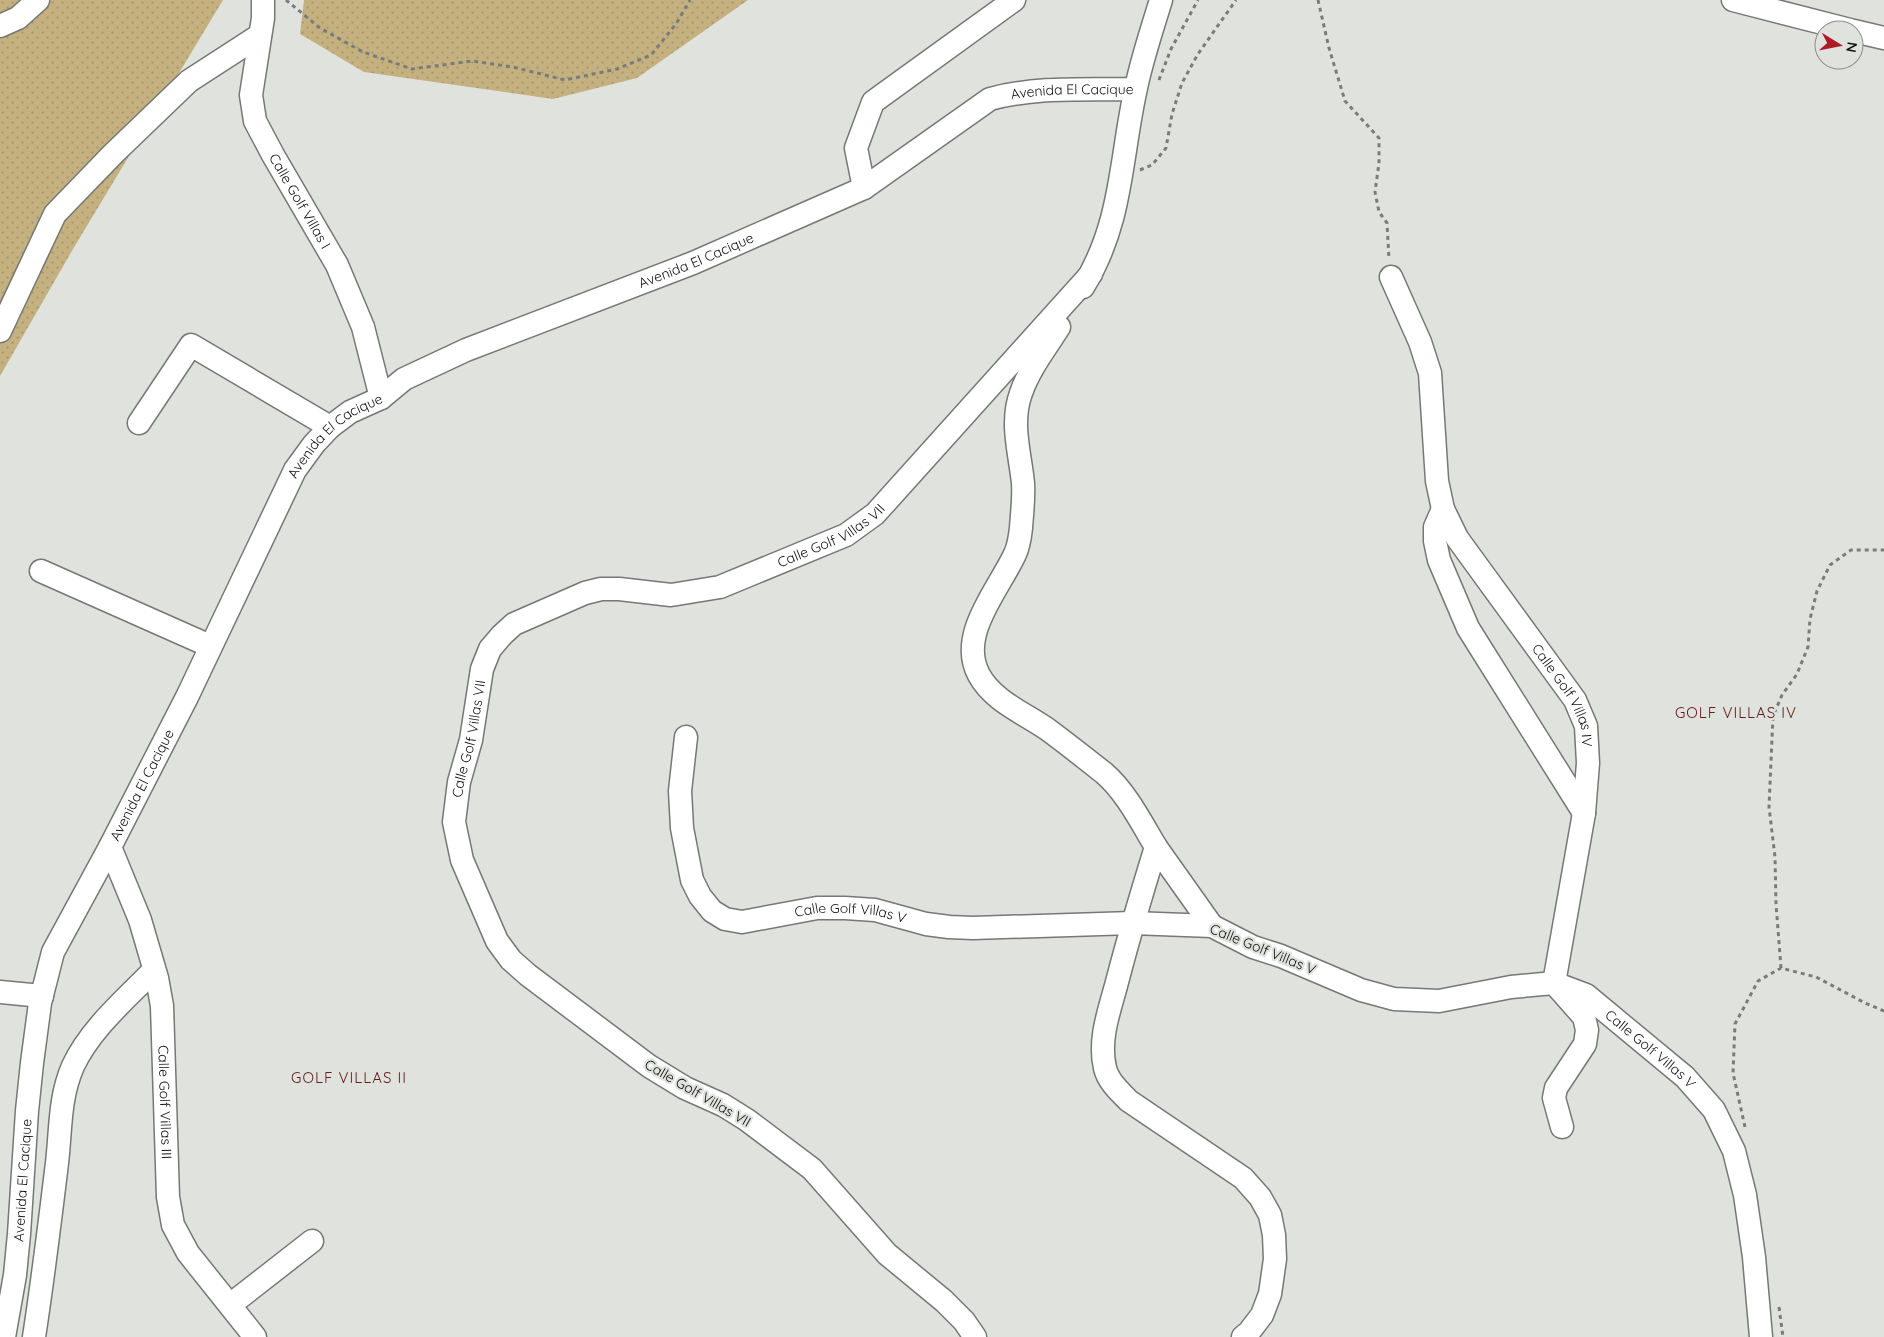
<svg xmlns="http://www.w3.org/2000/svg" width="1884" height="1337" font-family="Quicksand,sans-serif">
<defs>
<pattern id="green-dots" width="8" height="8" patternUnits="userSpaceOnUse" patternTransform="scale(1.25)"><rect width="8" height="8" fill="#c4b17f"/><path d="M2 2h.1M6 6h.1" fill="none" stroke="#a7976d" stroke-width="1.8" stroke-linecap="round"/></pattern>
</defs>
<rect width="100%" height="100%" fill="#dfe2dd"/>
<!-- green -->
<path fill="url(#green-dots)" d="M 0,0 L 223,0 L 73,249 L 0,376 Z
M 304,0 L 748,0 L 637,78 L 553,99 L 364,72 L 300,34 Z"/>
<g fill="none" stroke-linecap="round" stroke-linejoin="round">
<!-- minor casing -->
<g stroke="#757874" stroke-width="25">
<g id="minor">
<path id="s1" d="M 263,0 L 263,18 L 251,95 L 255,121 L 273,155 L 337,265 L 363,327 L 381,398"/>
<path d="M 1733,0 L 1850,30"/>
<path d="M 0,26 L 18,18 L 38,0"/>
<path d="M 1854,31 L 1884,38"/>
<path d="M 864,188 L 856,148 L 873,102 L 1014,0"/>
<path id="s2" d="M 1391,277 L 1420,342 L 1430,373 L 1437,481 L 1443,509 L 1457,538 L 1575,700 L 1586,726 L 1588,763 L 1584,813 L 1554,983 L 1584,1017 L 1587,1030 L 1585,1044 L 1556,1088 L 1554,1098 L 1562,1127"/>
<path d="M 1083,287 C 1123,222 1120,159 1136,88 C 1142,59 1152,29 1161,0"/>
<path d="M 1059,327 C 1046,348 1029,369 1021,393 C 1010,423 1020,453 1023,483 C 1024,498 1022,513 1021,528 C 1020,537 1019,546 1015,554 C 999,589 957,635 979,675 C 993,701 1024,713 1047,729 C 1066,743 1085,758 1104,773 C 1126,792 1141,822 1156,847 C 1142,892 1129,936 1117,982 C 1110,1009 1098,1039 1105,1068 C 1108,1081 1119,1091 1129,1101 L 1243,1178 L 1260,1197 L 1270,1215 L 1274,1235 L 1275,1259 L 1270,1294 L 1262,1315 L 1249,1332 L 1243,1337"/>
<path d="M 0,331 L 55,214 L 113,154 L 189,81 L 260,35"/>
<path d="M 139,423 L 191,345 L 330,427"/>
<path d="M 1443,509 L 1435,527 L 1435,541 L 1439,560 L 1468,628 L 1584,813"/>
<path d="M 41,571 L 210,646"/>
<path id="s3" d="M 686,737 L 680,791 L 682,828 L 692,880 L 700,896 L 712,911 L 725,919 L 742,922 L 817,908 L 845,908 L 875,910 L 926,924 L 949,927 L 973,928 L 1132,923 L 1212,926 L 1253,947 L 1281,956 L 1361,990 L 1394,999 L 1439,1001 L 1511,987 L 1554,983 L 1586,995 L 1685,1077 L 1714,1110 L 1734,1151 L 1745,1195 L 1754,1257 L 1761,1337"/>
<path id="s4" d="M 110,847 L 140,920 L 157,978 L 162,1006 L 168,1197 L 173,1225 L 188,1253 L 255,1337"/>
<path d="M 1156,847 L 1212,926"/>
<path d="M 0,992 L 42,996"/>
<path d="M 230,1305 L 312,1241"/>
<path id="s5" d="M 4,1337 L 15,1275 L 19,1234 L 27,1111 L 32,1063 L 40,1003 L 53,952 L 110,847 L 187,697 L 295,470 L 314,444 L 330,427 L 350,412 L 381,398 L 404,379 L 466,350 L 693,263 L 864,188 L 990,99 C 1038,86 1087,90 1135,89"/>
<path d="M 34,1337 C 43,1279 50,1221 57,1163 C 61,1129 59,1098 73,1066 C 91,1028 126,999 154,970"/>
<path id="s6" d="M 975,1337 L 964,1321 L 944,1301 L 887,1254 L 812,1169 L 747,1120 L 723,1105 L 685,1088 L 649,1066 L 528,975 L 511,960 L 497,941 L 462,860 L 454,822 L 459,782 L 471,740 L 482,669 L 490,649 L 502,635 L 514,624 L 585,593 L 601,589 L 619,589 L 671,595 L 720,587 L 846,535 L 875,514 L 1091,274"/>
</g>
</g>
<!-- path -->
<path stroke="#7a7c79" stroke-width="3" stroke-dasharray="4 4" stroke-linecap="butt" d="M 286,0 L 320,28 L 363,52 L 412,69 L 472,61 L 513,67 L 565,80 L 617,69 L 651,55 L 676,24 L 690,0
M 1318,0 L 1329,48 L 1345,101 L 1379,138 L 1379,163 L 1375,192 L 1379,212 L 1387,223 L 1389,259
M 1159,80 L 1171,49 L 1198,0
M 1140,170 L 1152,165 L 1166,148 L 1172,114 L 1182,83 L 1198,54 L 1236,0
M 1781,968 L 1776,904 L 1775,857 L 1769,807 L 1773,716 L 1782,695 L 1797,674 L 1808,647 L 1810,619 L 1817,591 L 1830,565 L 1851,550 L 1884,550
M 1745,1127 L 1733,1073 L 1735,1024 L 1758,981 L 1781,968 L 1816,977 L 1865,1003 L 1884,1011
M 1779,1307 L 1783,1337"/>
<!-- minor -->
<use href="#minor" stroke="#fff" stroke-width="22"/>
</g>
<g text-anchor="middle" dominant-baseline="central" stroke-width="4.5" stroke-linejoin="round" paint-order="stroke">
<!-- street labels -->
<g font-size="14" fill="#0f100f" stroke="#dfe2dd">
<text stroke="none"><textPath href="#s5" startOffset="1808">Avenida El Cacique</textPath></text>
<text stroke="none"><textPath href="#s1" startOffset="214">Calle Golf Villas I</textPath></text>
<text stroke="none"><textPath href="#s5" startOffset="1388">Avenida El Cacique</textPath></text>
<text stroke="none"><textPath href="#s5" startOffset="982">Avenida El Cacique</textPath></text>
<text stroke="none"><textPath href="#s6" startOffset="1302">Calle Golf Villas VII</textPath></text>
<text stroke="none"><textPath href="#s2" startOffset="464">Calle Golf Villas IV</textPath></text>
<text stroke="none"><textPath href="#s6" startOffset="838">Calle Golf Villas VII</textPath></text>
<text stroke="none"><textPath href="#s5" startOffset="578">Avenida El Cacique</textPath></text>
<text stroke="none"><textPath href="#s3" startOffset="324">Calle Golf Villas V</textPath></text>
<text transform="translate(1263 949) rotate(22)">Calle Golf Villas V</text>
<text stroke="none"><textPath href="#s3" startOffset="1164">Calle Golf Villas V</textPath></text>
<text transform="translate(698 1093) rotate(30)">Calle Golf Villas VII</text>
<text stroke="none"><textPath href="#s4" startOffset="264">Calle Golf Villas III</textPath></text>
<text stroke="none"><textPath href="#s5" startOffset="158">Avenida El Cacique</textPath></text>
</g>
<!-- neighbourhood labels -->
<g font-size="15" letter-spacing="1" fill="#621d1d" stroke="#dfe2dd">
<text x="1736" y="712">GOLF VILLAS IV</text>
<text x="349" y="1077">GOLF VILLAS II</text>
</g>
</g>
<!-- north arrow -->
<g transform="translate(1839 45) rotate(100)"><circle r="24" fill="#dfe2dd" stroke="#8c8e8b"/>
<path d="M0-4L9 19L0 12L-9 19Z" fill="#ae1b25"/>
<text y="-8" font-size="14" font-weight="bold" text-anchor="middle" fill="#0f100f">N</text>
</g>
</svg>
